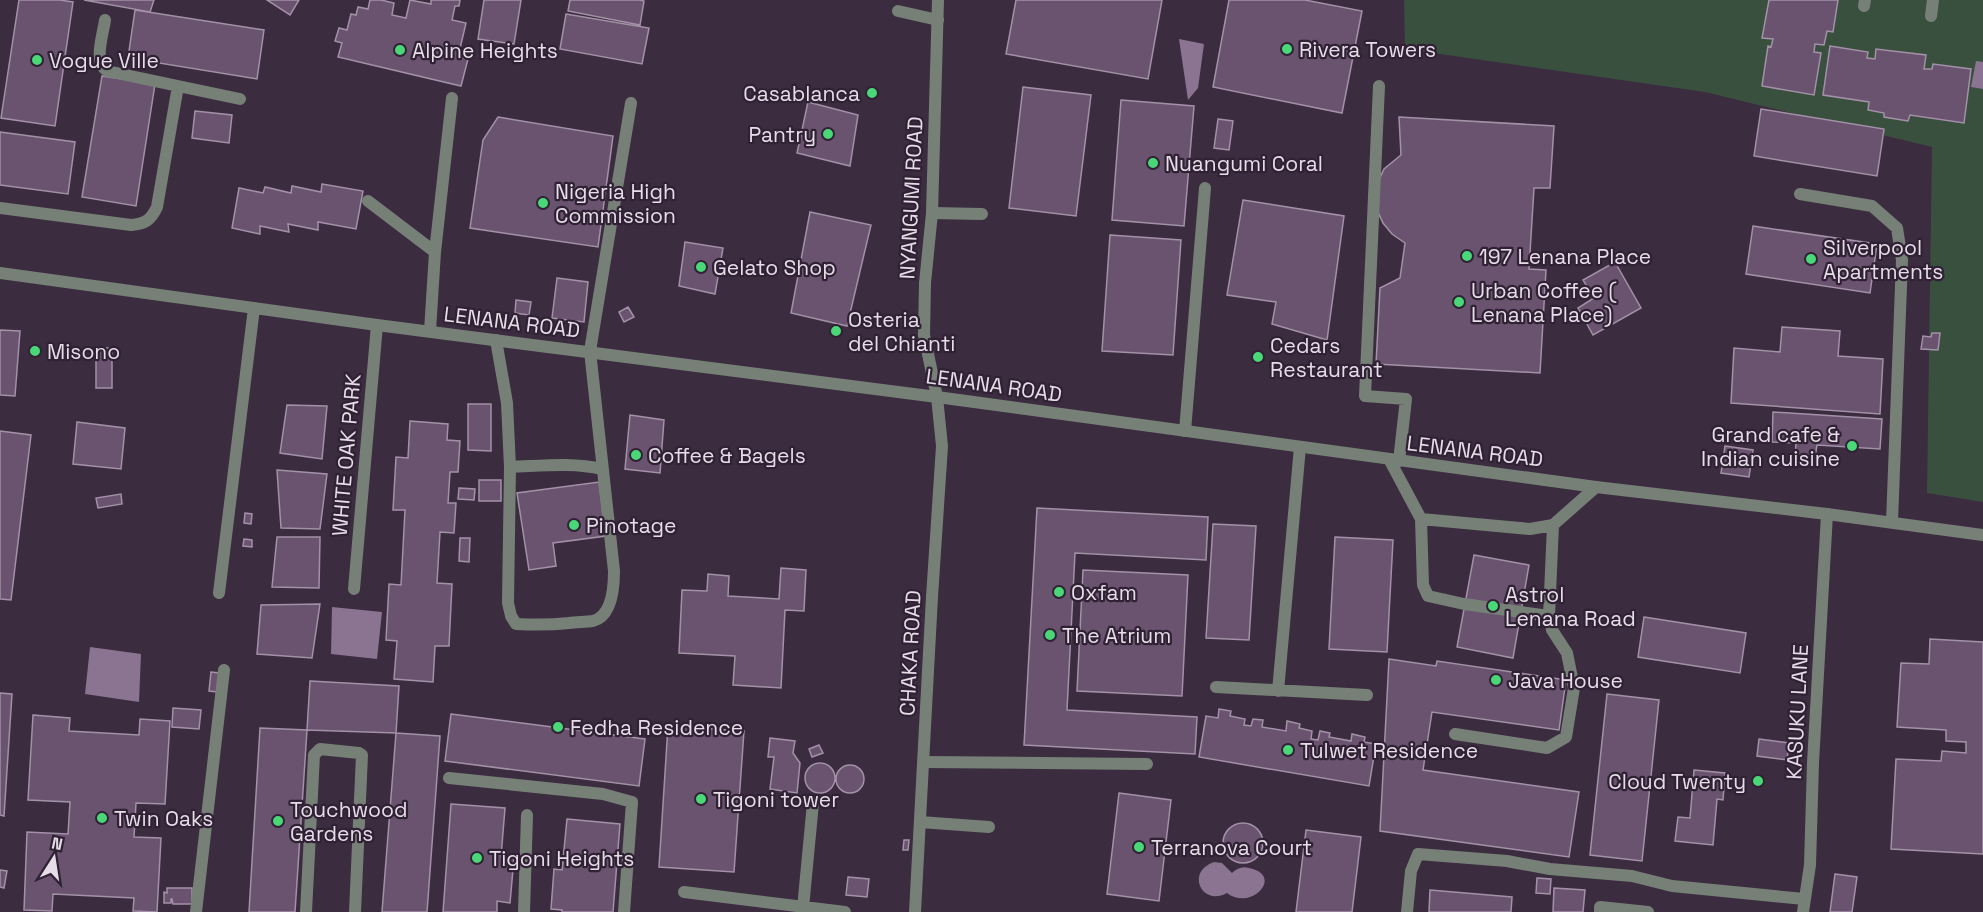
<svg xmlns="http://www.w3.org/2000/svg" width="1983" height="912" font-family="'Space Grotesk',sans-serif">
<rect width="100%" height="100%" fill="#3b2c3f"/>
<!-- green -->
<path fill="#3a503f" d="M 1404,0 L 1983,0 L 1983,502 L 1927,493 L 1932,147 L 1705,92 L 1405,49 Z"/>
<!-- water -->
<path fill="#8b7491" d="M 1179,39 L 1204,44 L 1198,88 L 1188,100 Z
M 1976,61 L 1983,62 L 1983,89 L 1971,87 Z
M 332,607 L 382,612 L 377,659 L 331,654 Z
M 90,647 L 141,654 L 139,702 L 85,694 Z
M 1214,862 L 1222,863 L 1232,873 C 1237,868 1243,866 1249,868 C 1285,875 1251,912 1227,893 C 1202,907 1185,872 1214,862 Z"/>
<!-- building -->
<path fill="#69536f" stroke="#a391a8" stroke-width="1.5" d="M 19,0 L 60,0 L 73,2 L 55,126 L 1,118 Z
M 84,0 L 154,0 L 150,12 Z
M 267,0 L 299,0 L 290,15 Z
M 370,0 L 381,0 L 394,3 L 392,15 L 406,18 L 410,0 L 431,4 L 431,0 L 460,0 L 459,6 L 455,6 L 452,20 L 466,23 L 458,57 L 468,59 L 461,86 L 338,57 L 342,43 L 335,41 L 339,28 L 347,30 L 351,14 L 356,15 L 358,7 L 368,9 Z
M 484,0 L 521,0 L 514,44 L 478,39 Z
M 570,0 L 640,0 L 644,1 L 640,25 L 568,11 Z
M 1016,0 L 1162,0 L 1148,79 L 1006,54 Z
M 1229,0 L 1305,0 L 1362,11 L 1342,113 L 1213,87 Z
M 1769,0 L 1838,0 L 1833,32 L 1827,31 L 1824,45 L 1815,44 L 1814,52 L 1821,53 L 1814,95 L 1762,86 L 1768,46 L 1771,47 L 1773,39 L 1762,38 Z
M 135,10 L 264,30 L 257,79 L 128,58 Z
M 566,14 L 649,28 L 642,64 L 560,49 Z
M 1830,46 L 1868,52 L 1867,58 L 1875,59 L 1876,49 L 1926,55 L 1924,69 L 1932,69 L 1933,64 L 1971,69 L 1964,123 L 1910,115 L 1908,121 L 1884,117 L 1884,113 L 1868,110 L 1869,102 L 1823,95 Z
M 102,76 L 155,84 L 136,206 L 82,197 Z
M 1023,87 L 1091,95 L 1076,216 L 1009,208 Z
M 1121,100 L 1194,106 L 1184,226 L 1112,220 Z
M 808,102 L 858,115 L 850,166 L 797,153 Z
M 1761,109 L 1884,129 L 1877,176 L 1754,156 Z
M 195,111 L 232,115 L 229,143 L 192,138 Z
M 498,117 L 613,136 L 598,247 L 470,228 L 483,140 Z
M 1399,117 L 1554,126 L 1550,188 L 1534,188 L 1529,269 L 1546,270 L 1540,373 L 1376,364 L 1380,288 L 1400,278 L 1405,243 L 1392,234 L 1383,223 L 1377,210 L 1378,182 L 1384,169 L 1401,155 Z
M 1218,119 L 1233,121 L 1229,150 L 1214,148 Z
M 0,132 L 75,142 L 68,194 L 0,185 Z
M 322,184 L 363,191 L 356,229 L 318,222 L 318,230 L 288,224 L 289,232 L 260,226 L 260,234 L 232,228 L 239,188 L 263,193 L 265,187 L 291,193 L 292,186 L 321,192 Z
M 1243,200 L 1344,216 L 1327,340 L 1272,324 L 1276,302 L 1227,295 Z
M 810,212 L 871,225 L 847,326 L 791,313 Z
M 1753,226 L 1877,244 L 1870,293 L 1746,274 Z
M 1110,235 L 1181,240 L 1173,355 L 1102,351 Z
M 685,242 L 723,248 L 715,294 L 679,286 Z
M 1615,262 L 1641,308 L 1593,335 L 1578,308 L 1594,298 L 1583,280 Z
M 557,278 L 588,282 L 584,322 L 552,318 Z
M 516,300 L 531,302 L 529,315 L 515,313 Z
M 628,307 L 634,317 L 624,322 L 619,312 Z
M 1782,327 L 1840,331 L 1838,356 L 1883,359 L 1880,414 L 1731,403 L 1734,348 L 1780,352 Z
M 0,330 L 20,331 L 15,396 L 0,395 Z
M 1932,333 L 1940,333 L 1938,350 L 1921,349 L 1923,336 L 1931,337 Z
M 96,348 L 112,348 L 112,388 L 96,388 Z
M 468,404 L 491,404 L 491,451 L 468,450 Z
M 287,405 L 327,406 L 322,459 L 280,453 Z
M 1773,412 L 1882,419 L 1880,449 L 1817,445 L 1815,458 L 1795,456 L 1796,443 L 1772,442 Z
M 630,415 L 664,420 L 660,473 L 625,469 Z
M 410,421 L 448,424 L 447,440 L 460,441 L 458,472 L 450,472 L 448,503 L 456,503 L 454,533 L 440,532 L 437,583 L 452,584 L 449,646 L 435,646 L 433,682 L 394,679 L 397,641 L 386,640 L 389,584 L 401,585 L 405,510 L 393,510 L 396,457 L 408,458 Z
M 77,422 L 125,428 L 121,469 L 73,464 Z
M 0,431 L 31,435 L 11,600 L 0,599 Z
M 1725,446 L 1753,450 L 1749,477 L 1721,473 Z
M 277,470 L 327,474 L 320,529 L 281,528 Z
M 479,480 L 501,480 L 501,501 L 479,501 Z
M 599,482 L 606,536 L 553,543 L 556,566 L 529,570 L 517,493 Z
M 459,488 L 475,489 L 474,500 L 458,499 Z
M 121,494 L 122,504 L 98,508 L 96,498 Z
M 1037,508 L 1208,517 L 1206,560 L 1075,553 L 1067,710 L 1197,717 L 1195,754 L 1024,745 Z
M 245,513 L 252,514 L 251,524 L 244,523 Z
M 1213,524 L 1256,526 L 1249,640 L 1206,638 Z
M 277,537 L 320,537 L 319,588 L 272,587 Z
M 1335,537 L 1393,540 L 1387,652 L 1329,649 Z
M 460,538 L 470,538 L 469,562 L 459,561 Z
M 244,539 L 252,540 L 252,547 L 243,546 Z
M 1474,555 L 1529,565 L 1513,658 L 1457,647 Z
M 781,568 L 806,570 L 804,611 L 785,610 L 781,688 L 733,685 L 735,656 L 679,653 L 682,590 L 707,591 L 708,574 L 729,576 L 728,596 L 779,599 Z
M 1083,570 L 1188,575 L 1182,696 L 1077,691 Z
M 320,604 L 312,658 L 257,654 L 261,605 Z
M 1644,617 L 1746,633 L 1740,673 L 1638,657 Z
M 1930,639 L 1983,642 L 1983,854 L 1891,849 L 1896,759 L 1941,761 L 1942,751 L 1966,753 L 1966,742 L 1946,741 L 1946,730 L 1897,727 L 1901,663 L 1929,664 Z
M 1389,659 L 1436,666 L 1437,661 L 1566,680 L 1559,730 L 1432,712 L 1423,770 L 1579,792 L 1569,857 L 1380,831 Z
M 211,672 L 219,673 L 217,692 L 209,691 Z
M 310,681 L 399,686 L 396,733 L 307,730 Z
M 0,693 L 12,694 L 4,816 L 0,815 Z
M 1607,694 L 1659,700 L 1642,861 L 1590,855 Z
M 173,708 L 201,710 L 199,729 L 172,727 Z
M 1219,709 L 1231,711 L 1230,716 L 1245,719 L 1244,725 L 1251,726 L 1253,719 L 1263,720 L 1262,727 L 1286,731 L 1287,721 L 1300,724 L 1299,728 L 1312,731 L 1311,739 L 1318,740 L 1320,731 L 1330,733 L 1329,737 L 1351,741 L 1352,734 L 1365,737 L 1364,742 L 1376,744 L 1369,786 L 1199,757 L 1206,716 L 1218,718 Z
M 451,714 L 645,739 L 639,786 L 445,761 Z
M 33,715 L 70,718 L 69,731 L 139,735 L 140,719 L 170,721 L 165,804 L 136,803 L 134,837 L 161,838 L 157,912 L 133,911 L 134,898 L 53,894 L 52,911 L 24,910 L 27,832 L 68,834 L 70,802 L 28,800 Z
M 668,726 L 744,731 L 734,872 L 659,867 Z
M 260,728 L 307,730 L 295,912 L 249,912 Z
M 396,733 L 440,736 L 427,912 L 382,912 Z
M 770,738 L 795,741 L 793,753 L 800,763 L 797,793 L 770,789 L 774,757 L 768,757 Z
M 1759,739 L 1789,743 L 1787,760 L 1757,756 Z
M 819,745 L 823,753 L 812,757 L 809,749 Z
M805 778a15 15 0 1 1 30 0a15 15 0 1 1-30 0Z
M836 779a14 14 0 1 1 28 0a14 14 0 1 1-28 0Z
M 1694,770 L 1725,773 L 1723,800 L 1717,799 L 1713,845 L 1675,841 L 1678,817 L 1690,818 Z
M 1119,793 L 1171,800 L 1159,901 L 1107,894 Z
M 451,804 L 505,808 L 501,857 L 514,858 L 510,903 L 497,901 L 497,912 L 443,912 Z
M 567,819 L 620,824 L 613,912 L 562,912 L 562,910 L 551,909 L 554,869 L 562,870 Z
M1223 843a20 20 0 1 1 40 0a20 20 0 1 1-40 0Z
M 1306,830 L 1361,837 L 1352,912 L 1296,912 Z
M 904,840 L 909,840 L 908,850 L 903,850 Z
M 0,870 L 7,871 L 4,888 L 0,887 Z
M 1835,874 L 1857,877 L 1852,912 L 1830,912 Z
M 848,877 L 869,879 L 867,897 L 846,895 Z
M 1537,878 L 1551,879 L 1550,894 L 1536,893 Z
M 167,888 L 192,888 L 192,904 L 173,904 L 172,899 L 171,899 L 171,903 L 164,903 L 164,892 L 167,893 Z
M 1554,888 L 1585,890 L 1583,912 L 1553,912 Z
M 1430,890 L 1512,897 L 1511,912 L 1429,912 Z"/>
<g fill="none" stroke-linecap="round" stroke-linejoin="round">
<!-- service -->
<path stroke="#768077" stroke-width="12" d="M 1864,6 L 1865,0
M 898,11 L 938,20
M 1931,16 L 1933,0
M 178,86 L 240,99
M 1379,86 L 1365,396 L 1406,399 L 1399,461
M 1800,194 L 1872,206 L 1897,228 L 1902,260 L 1892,522
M 368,201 L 435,252
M 0,208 L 131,225 C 145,224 151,220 157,207 L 178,86 L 107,71 C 93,62 103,35 105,20
M 932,213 L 982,214
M 430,331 L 435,252 L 452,98
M 496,340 L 507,403 L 510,467 C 541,466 572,462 602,469
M 1185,431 L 1205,188
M 1389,459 L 1421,519 L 1530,529 L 1553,525 L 1596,487
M 510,467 L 508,603 L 511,616 L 516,624 C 534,625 551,625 569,623 C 576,622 585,622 593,621 C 612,616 614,587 614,571 L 590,351 L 631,103
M 1421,519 L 1423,585 L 1428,596 L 1464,604 L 1549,616
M 354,589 L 377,325
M 219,593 L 254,308
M 1216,687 L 1367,695
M 1278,691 L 1300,447
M 1455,734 L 1547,748 L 1566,737 L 1574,688 L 1567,653 L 1552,630 L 1549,616 L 1553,525
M 924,762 L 1147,764
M 449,778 L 603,794 L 632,802 L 624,912
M 920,822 L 989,827
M 684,892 L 845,912
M 803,908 L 813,803
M 196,912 L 224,670
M 306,912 L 314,755 L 320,749 L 359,753 L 362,755 L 355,912
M 524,912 L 527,815
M 1407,912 L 1411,871 L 1418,854 L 1507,861 L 1550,869 L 1632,876 L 1672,886 L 1804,899
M 1600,912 L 1600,907 L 1648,912"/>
<!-- minor -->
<path stroke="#768077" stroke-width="12" d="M 915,912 L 932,597 L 942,446 L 937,397 L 924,335 L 925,283 L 932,213 L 938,0
M 1803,912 L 1810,865 L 1813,763 L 1827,514"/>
<!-- tertiary -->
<path stroke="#768077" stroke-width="12" d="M 0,273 L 377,325 L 937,397 L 1596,487 L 1827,514 L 1983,535"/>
</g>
<!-- markers -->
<g fill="#49d778" stroke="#302234" stroke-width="2">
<circle cx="1287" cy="49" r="6"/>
<circle cx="400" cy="50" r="6"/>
<circle cx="37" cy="60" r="6"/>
<circle cx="872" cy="93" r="6"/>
<circle cx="828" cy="134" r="6"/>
<circle cx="1153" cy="163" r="6"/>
<circle cx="543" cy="203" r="6"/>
<circle cx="1467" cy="256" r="6"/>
<circle cx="1811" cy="259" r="6"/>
<circle cx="701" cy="267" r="6"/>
<circle cx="1459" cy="302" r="6"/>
<circle cx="836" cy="331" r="6"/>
<circle cx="35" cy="351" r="6"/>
<circle cx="1258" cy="357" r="6"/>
<circle cx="1852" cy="446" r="6"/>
<circle cx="636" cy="455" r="6"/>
<circle cx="574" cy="525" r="6"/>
<circle cx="1059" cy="592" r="6"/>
<circle cx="1493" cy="606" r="6"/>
<circle cx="1050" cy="635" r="6"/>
<circle cx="1496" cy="680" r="6"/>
<circle cx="558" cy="727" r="6"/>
<circle cx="1288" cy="750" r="6"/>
<circle cx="1758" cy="781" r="6"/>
<circle cx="701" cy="799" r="6"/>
<circle cx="102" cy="818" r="6"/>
<circle cx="278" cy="821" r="6"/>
<circle cx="1139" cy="847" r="6"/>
<circle cx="477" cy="858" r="6"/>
</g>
<g text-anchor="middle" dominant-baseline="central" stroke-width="4.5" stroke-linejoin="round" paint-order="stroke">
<!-- poi labels -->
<g font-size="21" fill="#e7dde9" stroke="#302234" text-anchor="start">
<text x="1299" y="49">Rivera Towers</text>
<text x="412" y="50">Alpine Heights</text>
<text x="49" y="60">Vogue Ville</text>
<text x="860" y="93" text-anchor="end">Casablanca</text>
<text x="816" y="134" text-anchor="end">Pantry</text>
<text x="1165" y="163">Nuangumi Coral</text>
<text x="555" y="191">Nigeria High<tspan x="555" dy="24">Commission</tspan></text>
<text x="1823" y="247">Silverpool<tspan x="1823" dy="24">Apartments</tspan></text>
<text x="1479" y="256">197 Lenana Place</text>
<text x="713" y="267">Gelato Shop</text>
<text x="1471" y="290">Urban Coffee (<tspan x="1471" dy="24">Lenana Place)</tspan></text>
<text x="848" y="319">Osteria<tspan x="848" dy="24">del Chianti</tspan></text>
<text x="1270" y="345">Cedars<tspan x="1270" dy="24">Restaurant</tspan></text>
<text x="47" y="351">Misono</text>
<text x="1840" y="434" text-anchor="end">Grand cafe &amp;<tspan x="1840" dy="24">Indian cuisine</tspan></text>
<text x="648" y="455">Coffee &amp; Bagels</text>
<text x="586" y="525">Pinotage</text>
<text x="1071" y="592">Oxfam</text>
<text x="1505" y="594">Astrol<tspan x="1505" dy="24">Lenana Road</tspan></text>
<text x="1062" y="635">The Atrium</text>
<text x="1508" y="680">Java House</text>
<text x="570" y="727">Fedha Residence</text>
<text x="1300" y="750">Tulwet Residence</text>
<text x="1746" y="781" text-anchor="end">Cloud Twenty</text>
<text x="713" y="799">Tigoni tower</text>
<text x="290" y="809">Touchwood<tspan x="290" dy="24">Gardens</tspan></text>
<text x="114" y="818">Twin Oaks</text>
<text x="1151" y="847">Terranova Court</text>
<text x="489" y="858">Tigoni Heights</text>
</g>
<!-- street labels -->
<g font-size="21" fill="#e7dde9" stroke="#302234">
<text transform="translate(911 198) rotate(-87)">NYANGUMI ROAD</text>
<text transform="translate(512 322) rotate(7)">LENANA ROAD</text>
<text transform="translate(994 385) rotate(8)">LENANA ROAD</text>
<text transform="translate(1475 451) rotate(7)">LENANA ROAD</text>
<text transform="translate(346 455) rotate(-85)">WHITE OAK PARK</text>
<text transform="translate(910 653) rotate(-87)">CHAKA ROAD</text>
<text transform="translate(1797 712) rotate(-87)">KASUKU LANE</text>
</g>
</g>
<!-- north arrow -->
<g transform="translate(54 858) rotate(12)" stroke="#302234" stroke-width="4.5" paint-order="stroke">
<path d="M0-4.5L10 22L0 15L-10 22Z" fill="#e7dde9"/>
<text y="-9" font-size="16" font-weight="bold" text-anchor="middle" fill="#e7dde9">N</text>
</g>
</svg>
